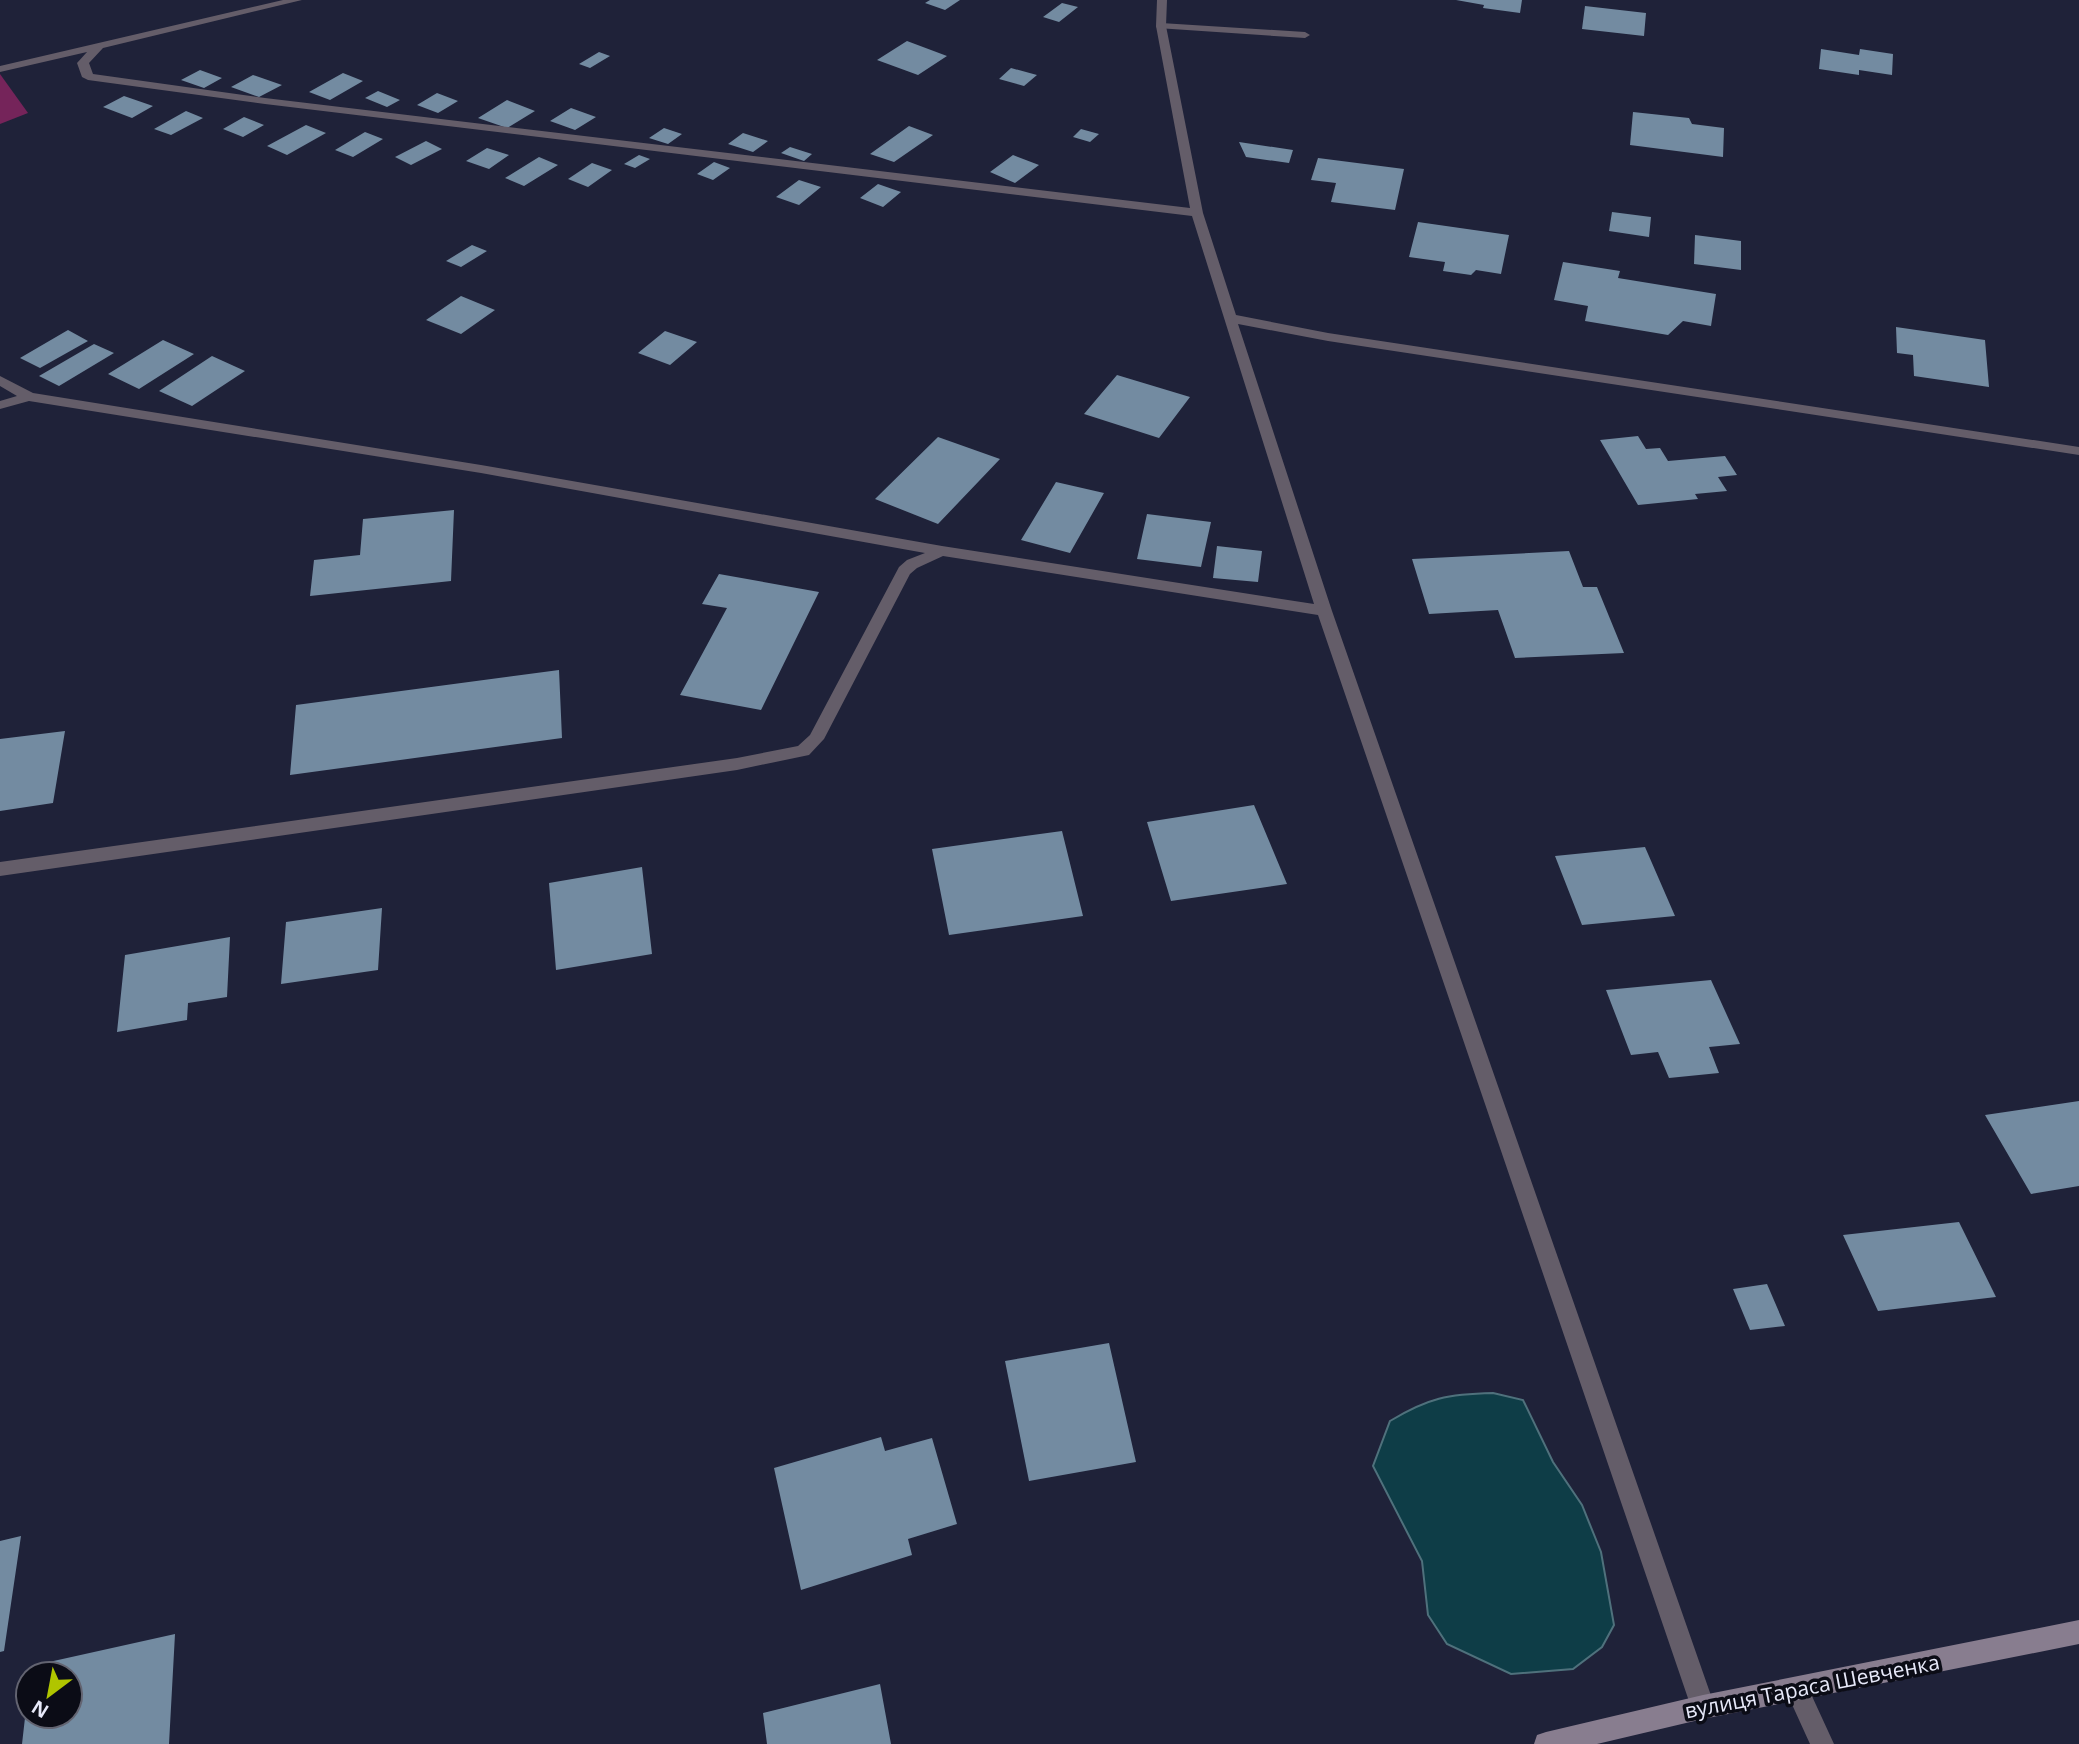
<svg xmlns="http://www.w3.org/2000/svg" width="2079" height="1744" font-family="'Open Sans',sans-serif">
<rect width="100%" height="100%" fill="#1f2239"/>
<!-- forest -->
<path fill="#75245a" d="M 0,74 L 28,113 L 0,124 Z"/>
<!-- water -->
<path fill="#0e3d47" stroke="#4f717c" stroke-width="2" d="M 1493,1393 L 1523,1400 L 1553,1462 L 1582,1505 L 1601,1552 L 1614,1625 L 1602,1647 L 1573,1669 L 1511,1674 L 1447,1644 L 1428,1615 L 1422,1561 L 1373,1466 L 1390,1421 C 1428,1398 1448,1394 1493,1393 Z"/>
<!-- building -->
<path fill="#738ba1" d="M 930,0 L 960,0 L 945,10 L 925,3 Z
M 1456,0 L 1522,0 L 1520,13 L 1483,8 L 1484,5 Z
M 1062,3 L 1078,7 L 1059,22 L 1043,17 Z
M 1585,6 L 1646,13 L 1644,36 L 1582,29 Z
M 907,41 L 947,56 L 918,75 L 877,60 Z
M 1821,49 L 1859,55 L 1860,49 L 1893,54 L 1892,75 L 1859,70 L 1859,75 L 1819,69 Z
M 599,52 L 610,56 L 590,68 L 579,64 Z
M 1011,68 L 1037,75 L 1024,86 L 999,79 Z
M 200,70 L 222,78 L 204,88 L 181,80 Z
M 343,73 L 363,81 L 330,100 L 309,92 Z
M 253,75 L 282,85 L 259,97 L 231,87 Z
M 378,91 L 400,100 L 387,107 L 365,98 Z
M 437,93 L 458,101 L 438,113 L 417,105 Z
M 124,96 L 153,106 L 132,118 L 103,107 Z
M 507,100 L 535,111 L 507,128 L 478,118 Z
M 571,108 L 596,117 L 575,130 L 550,121 Z
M 186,111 L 203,118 L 171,135 L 154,129 Z
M 1633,112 L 1689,118 L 1692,124 L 1724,128 L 1723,157 L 1630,145 Z
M 244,117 L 264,125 L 243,137 L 223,129 Z
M 306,125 L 326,133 L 287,155 L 267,146 Z
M 909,126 L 933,135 L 894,162 L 870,154 Z
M 664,128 L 682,134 L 668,144 L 649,138 Z
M 1081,129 L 1099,134 L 1090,142 L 1073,137 Z
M 365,132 L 383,139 L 353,157 L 335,150 Z
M 743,133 L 768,141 L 753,152 L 728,144 Z
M 426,141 L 442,149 L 411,165 L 395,157 Z
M 1239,142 L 1293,150 L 1289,163 L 1246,157 Z
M 790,147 L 812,154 L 804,161 L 781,153 Z
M 487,148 L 509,155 L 489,169 L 466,161 Z
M 639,155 L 650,159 L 635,168 L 624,164 Z
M 1013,155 L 1039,165 L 1015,183 L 990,172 Z
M 539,157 L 558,165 L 524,186 L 505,178 Z
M 1318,158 L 1404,169 L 1395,210 L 1331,202 L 1336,183 L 1311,180 Z
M 714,162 L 730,168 L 713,180 L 697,174 Z
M 592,163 L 612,170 L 588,187 L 568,179 Z
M 799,180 L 821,187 L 799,205 L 776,197 Z
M 878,184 L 901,192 L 883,207 L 860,198 Z
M 1612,212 L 1651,217 L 1649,237 L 1609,231 Z
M 1418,222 L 1509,235 L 1501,274 L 1476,270 L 1471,275 L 1443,271 L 1445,262 L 1409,257 Z
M 1695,235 L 1741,241 L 1741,270 L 1694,264 Z
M 472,245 L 487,251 L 461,267 L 446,261 Z
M 1563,262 L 1620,271 L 1618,278 L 1716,294 L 1711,326 L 1683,321 L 1668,335 L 1585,321 L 1588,306 L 1554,300 Z
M 461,296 L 495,310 L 461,334 L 426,320 Z
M 1896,327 L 1985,340 L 1989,387 L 1914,376 L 1913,355 L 1897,353 Z
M 68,330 L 88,341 L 40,368 L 20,358 Z
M 665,331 L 697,342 L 670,365 L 638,353 Z
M 163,340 L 194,354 L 139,389 L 108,374 Z
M 94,344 L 114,353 L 59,386 L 39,376 Z
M 212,356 L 245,371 L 192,406 L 159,391 Z
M 1117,375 L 1190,397 L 1159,438 L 1084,414 Z
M 1638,436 L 1646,449 L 1660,448 L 1668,461 L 1725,456 L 1737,475 L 1718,477 L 1727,491 L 1695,494 L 1698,499 L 1638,505 L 1600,440 Z
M 938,437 L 1000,459 L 938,524 L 875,499 Z
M 1056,482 L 1104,493 L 1070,553 L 1021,540 Z
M 454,510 L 451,581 L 310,596 L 314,560 L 360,555 L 363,519 Z
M 1147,514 L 1211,522 L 1201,567 L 1137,559 Z
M 1217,546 L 1262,551 L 1258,582 L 1213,578 Z
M 1569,551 L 1583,587 L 1597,587 L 1624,653 L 1515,658 L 1498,610 L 1429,614 L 1412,559 Z
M 719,574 L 819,592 L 761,710 L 680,695 L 727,608 L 702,604 Z
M 559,670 L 562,738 L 290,775 L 296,705 Z
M 65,731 L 53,803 L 0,811 L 0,739 Z
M 1254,805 L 1287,884 L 1171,901 L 1147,822 Z
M 1062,831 L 1083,916 L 949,935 L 932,849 Z
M 1645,847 L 1675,916 L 1582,925 L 1555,856 Z
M 642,867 L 652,954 L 556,970 L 549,883 Z
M 382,908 L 378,970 L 281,984 L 286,922 Z
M 230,937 L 227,997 L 188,1003 L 187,1020 L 117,1032 L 125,955 Z
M 1711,980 L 1740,1044 L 1709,1047 L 1719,1073 L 1669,1078 L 1658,1052 L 1631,1055 L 1606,990 Z
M 2079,1101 L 2079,1186 L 2031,1194 L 1985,1115 Z
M 1959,1222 L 1996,1297 L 1878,1311 L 1843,1235 Z
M 1767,1284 L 1785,1326 L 1750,1330 L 1733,1289 Z
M 1109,1343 L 1136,1462 L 1029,1481 L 1005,1361 Z
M 881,1437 L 885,1451 L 932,1438 L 957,1524 L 908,1539 L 912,1555 L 801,1590 L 774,1468 Z
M 21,1536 L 4,1651 L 0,1652 L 0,1541 Z
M 175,1634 L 169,1744 L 22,1744 L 26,1709 L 28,1716 L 70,1716 L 70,1674 L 30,1674 L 31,1666 Z
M 880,1684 L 891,1744 L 767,1744 L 763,1713 Z"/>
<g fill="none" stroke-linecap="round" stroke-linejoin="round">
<!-- lane -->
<path fill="#645d69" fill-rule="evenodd" d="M 1161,23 L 1305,32 L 1310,35 L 1305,38 L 1157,28 L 1156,26 Z
M 1797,1677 L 1805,1681 L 1834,1744 L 1810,1744 L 1785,1689 L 1789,1681 Z"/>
<!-- street -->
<path fill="#645d69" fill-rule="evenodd" d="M 283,0 L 302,0 L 103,48 L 89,63 L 93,74 L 265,98 L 1190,208 L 1156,26 L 1157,0 L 1167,0 L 1166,26 L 1203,213 L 1236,315 L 1328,333 L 2079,447 L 2079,455 L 1328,341 L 1238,324 L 1332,611 L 1715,1707 L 1712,1716 L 1703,1719 L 1694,1716 L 1691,1707 L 1318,615 L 943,556 L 917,568 L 910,574 L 824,739 L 809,755 L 737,770 L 0,876 L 0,862 L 737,758 L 798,746 L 810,735 L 899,567 L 907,560 L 925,553 L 481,473 L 29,401 L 0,409 L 0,401 L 17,396 L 0,386 L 0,376 L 33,393 L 481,465 L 942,546 L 1314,604 L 1192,216 L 265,104 L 88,80 L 82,77 L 77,63 L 87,52 L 0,72 L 0,66 Z"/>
<!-- secondary -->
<path fill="#887d8f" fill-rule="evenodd" d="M 2079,1620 L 2079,1644 L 1703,1719 L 1597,1744 L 1534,1744 L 1537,1735 L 1546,1732 L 1703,1695 Z"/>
</g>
<g text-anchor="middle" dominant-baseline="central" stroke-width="7" stroke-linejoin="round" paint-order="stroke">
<!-- near-street labels -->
<g font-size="21" fill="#e7e9f9" stroke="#0b0c16">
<text transform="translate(1812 1686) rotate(-11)">вулиця Тараса Шевченка</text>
</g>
</g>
<!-- north arrow -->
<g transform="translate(49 1695) rotate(212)"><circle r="33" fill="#0b0c16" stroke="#636471" stroke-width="2"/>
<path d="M0-5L12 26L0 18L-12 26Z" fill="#b0c500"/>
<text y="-10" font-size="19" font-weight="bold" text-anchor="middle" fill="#e7e9f9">N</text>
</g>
</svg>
